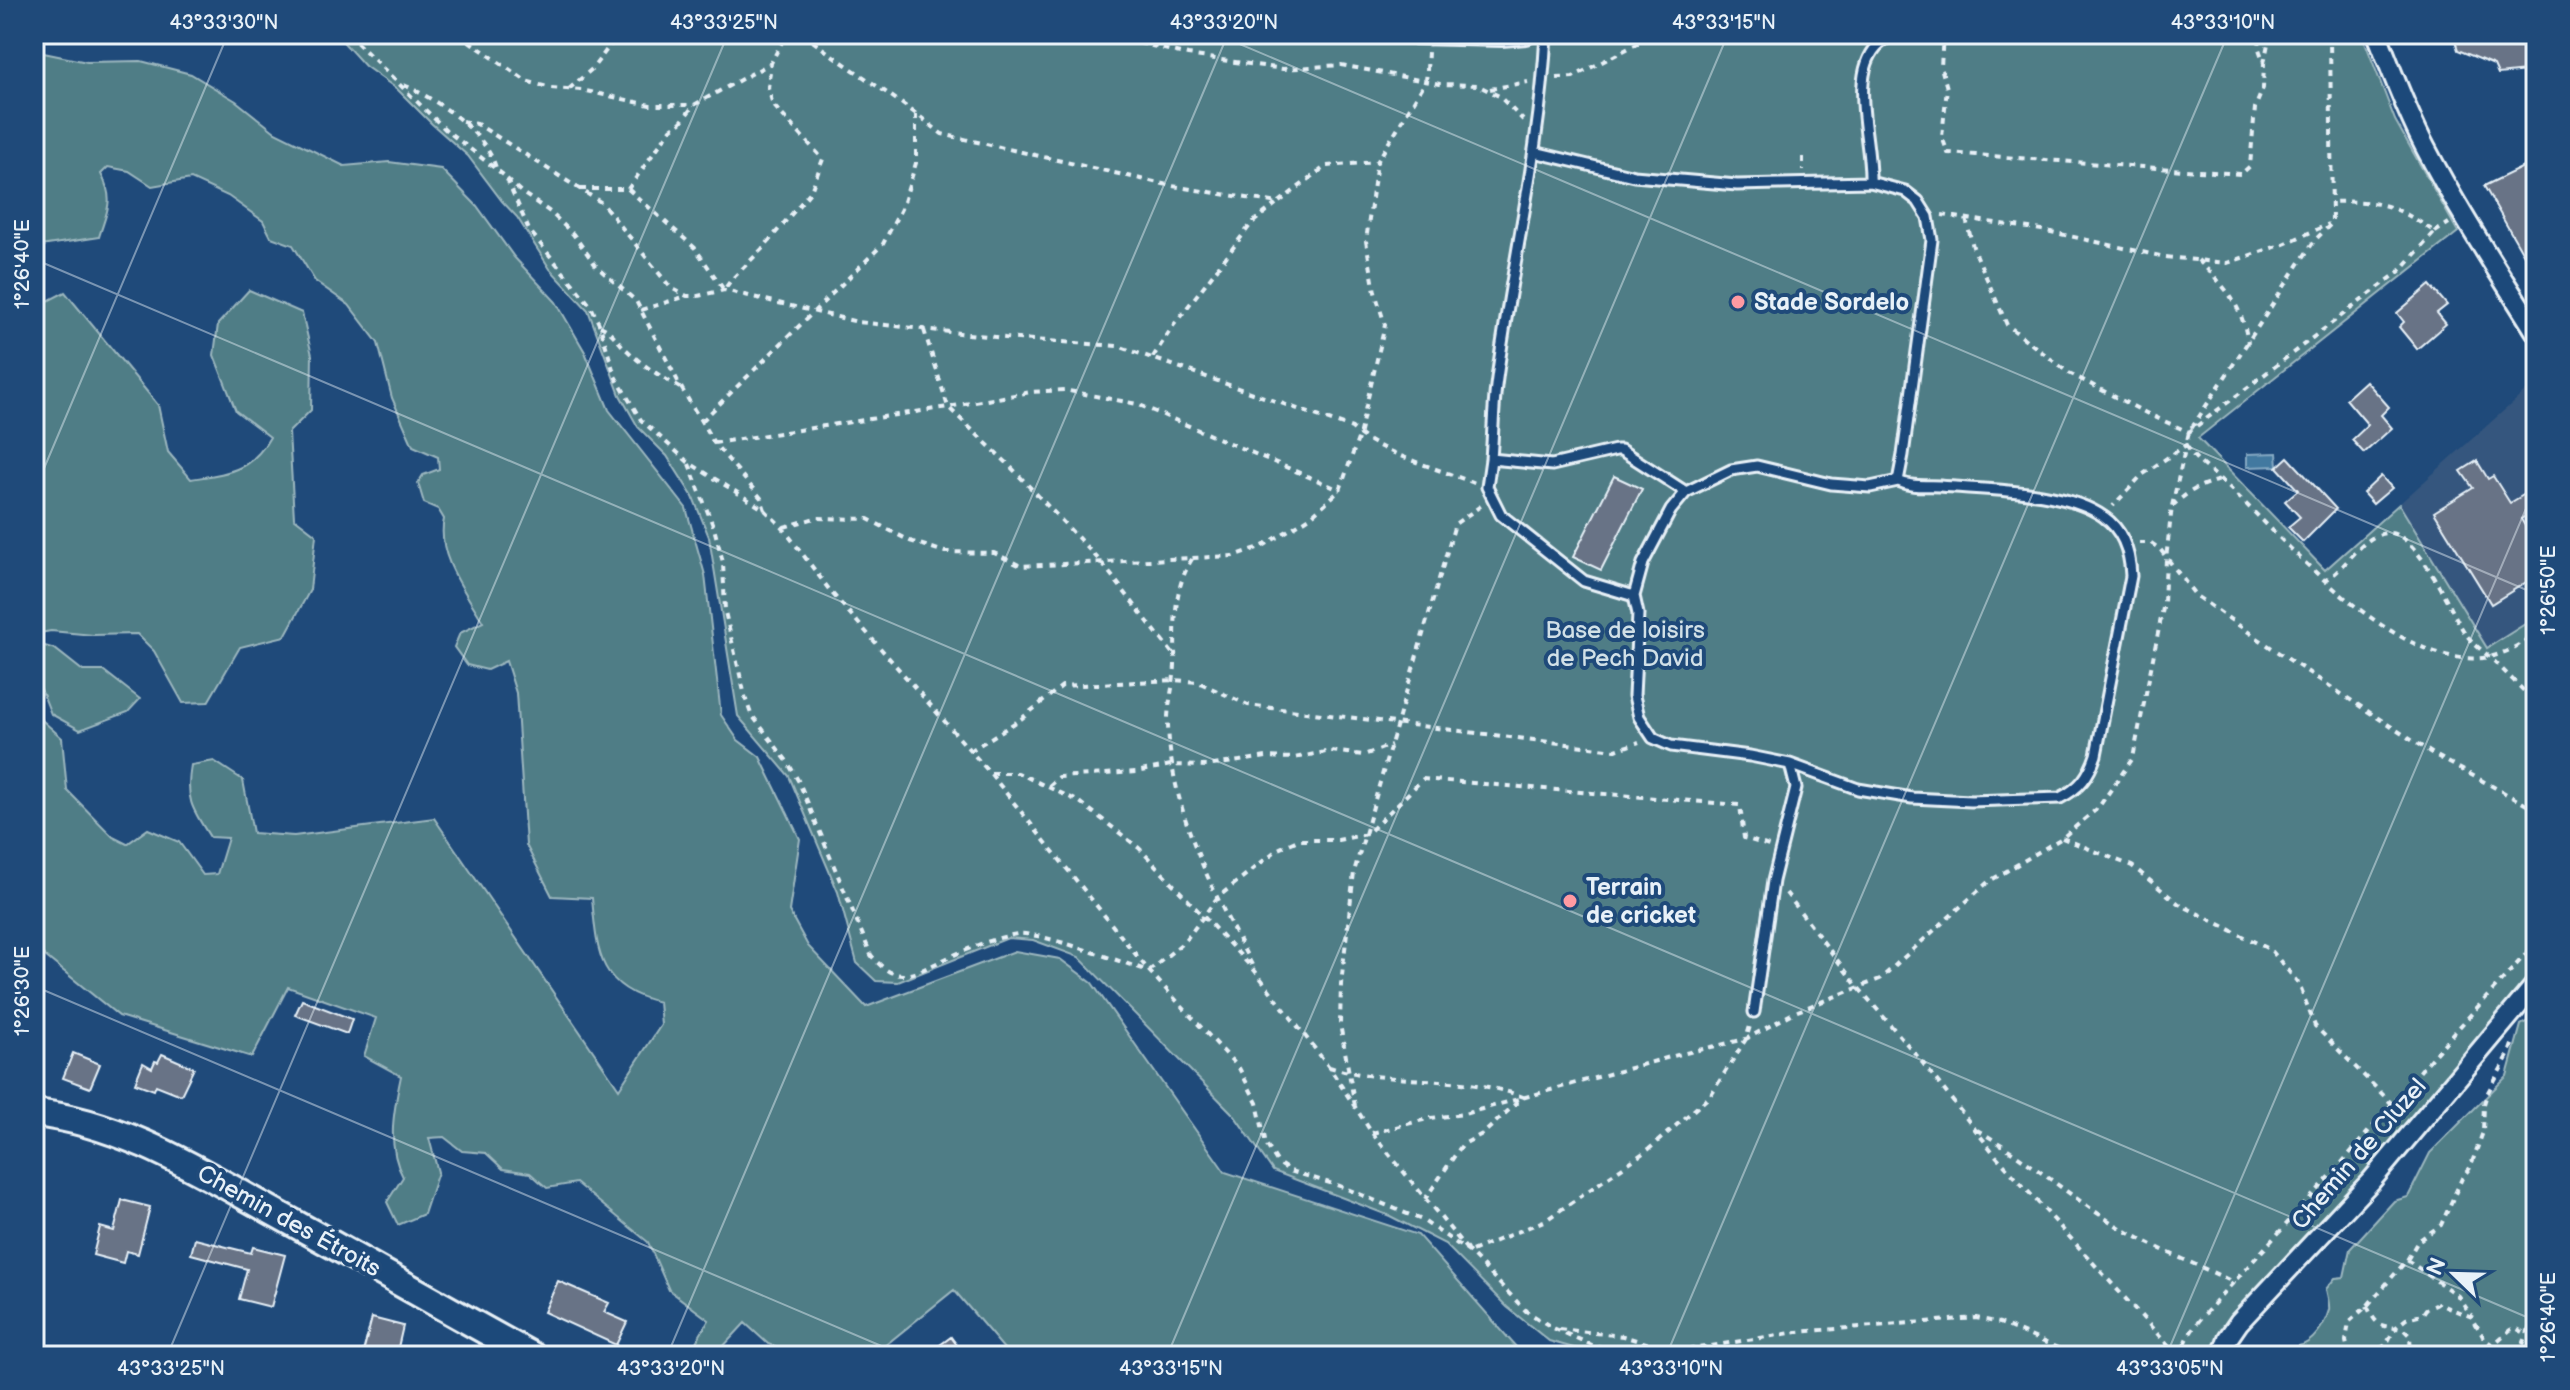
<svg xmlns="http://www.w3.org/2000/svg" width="2570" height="1390" font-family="'Balsamiq Sans',sans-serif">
<rect width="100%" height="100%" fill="#1f4a7a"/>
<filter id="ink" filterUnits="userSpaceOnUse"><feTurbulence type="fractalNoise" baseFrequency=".0125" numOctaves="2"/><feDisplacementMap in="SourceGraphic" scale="16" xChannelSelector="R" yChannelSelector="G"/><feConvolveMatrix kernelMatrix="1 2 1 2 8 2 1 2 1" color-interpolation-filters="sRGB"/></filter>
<g filter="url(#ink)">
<!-- built -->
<path fill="#35567e" d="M 2536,382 L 2536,617 L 2487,649 L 2399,504 Z"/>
<!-- green -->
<path fill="#507d86" stroke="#9cb7bf" stroke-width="2" d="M 336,34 L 2362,34 L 2395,120 L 2458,232 L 2198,438 L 2325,570 L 2399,504 L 2487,648 L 2536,617 L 2536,973 L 2321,1230 L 2230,1322 L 2213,1350 L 2213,1356 L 1602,1356 L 1549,1341 L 1507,1307 L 1445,1244 L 1390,1216 L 1273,1171 L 1234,1115 L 1079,957 L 1033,940 L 1008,938 L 898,982 L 876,981 L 857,963 L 838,892 L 789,776 L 738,716 L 709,537 L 693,497 L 667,456 L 638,427 L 620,395 L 588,310 L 550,269 L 517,217 L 502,201 L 468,156 L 432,124 L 397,89 L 365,66 Z
M 34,51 L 87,62 L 141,61 L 191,74 L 236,101 L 275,132 L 344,166 L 389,162 L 441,169 L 477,206 L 514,257 L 556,302 L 585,352 L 609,410 L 686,508 L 705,575 L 721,715 L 738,740 L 760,757 L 800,839 L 789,911 L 808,946 L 866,1007 L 1015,951 L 1060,959 L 1092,983 L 1225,1172 L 1418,1235 L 1524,1356 L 1123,1356 L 1108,1348 L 1097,1356 L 1010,1356 L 954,1290 L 882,1348 L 887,1356 L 799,1356 L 768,1344 L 745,1323 L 721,1349 L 693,1347 L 709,1320 L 669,1290 L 648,1242 L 576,1183 L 547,1188 L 530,1173 L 503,1169 L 486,1153 L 462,1151 L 444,1137 L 429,1138 L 438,1172 L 424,1214 L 398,1225 L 387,1202 L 403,1177 C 386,1146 394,1109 401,1076 L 364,1056 L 376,1018 L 288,987 L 252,1057 L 119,1016 L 34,947 L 34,713 L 62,738 L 67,790 L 113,837 L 127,844 L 148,829 L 179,842 L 203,875 L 217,874 L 228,838 L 210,837 C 192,809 185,799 191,765 L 214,761 L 243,780 L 253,833 L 294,836 L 434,818 L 619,1089 L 661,1025 L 659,1002 C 598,988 597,952 592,898 L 552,896 L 526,845 L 516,693 L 506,661 L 487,670 L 467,665 L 454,647 L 460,633 L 483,622 C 465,591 436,555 444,519 L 438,509 L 424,503 L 418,483 L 423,475 L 439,469 L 438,457 L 413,446 L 392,398 L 378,343 L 349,305 L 315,281 L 293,245 L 271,237 L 263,221 L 228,196 L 191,179 L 152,186 L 129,171 L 108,167 L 101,174 C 115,200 107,211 99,237 L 34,247 Z
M 249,290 L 302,313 L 312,355 L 311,410 L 289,432 L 294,518 L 316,535 L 310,590 L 285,636 L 240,647 L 208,702 L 183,703 L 154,651 L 137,634 L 93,635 L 51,631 L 34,634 L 34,308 L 65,292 L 158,405 L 168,452 L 191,479 C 227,473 251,472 270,437 L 236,411 L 214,355 L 218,324 Z
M 34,643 L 55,649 L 83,671 L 104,671 L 140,699 L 128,712 L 80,730 L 51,714 L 41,689 L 34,692 Z
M 2528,1021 L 2536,1025 L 2536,1356 L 2297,1355 L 2298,1346 C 2313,1344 2325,1324 2329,1310 C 2330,1304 2327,1295 2326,1289 L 2335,1278 L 2344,1277 L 2350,1249 L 2394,1201 L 2408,1197 L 2430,1153 L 2507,1076 L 2521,1025 Z"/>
<!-- water -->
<path fill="#4379a0" stroke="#85a9c3" stroke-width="2" d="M 2277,453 L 2278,466 L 2247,467 L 2247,454 Z"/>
<!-- building -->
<path fill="#677386" stroke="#e8f1f8" stroke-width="2" d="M 2453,34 L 2536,34 L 2536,70 L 2498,74 L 2494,65 L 2458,50 Z
M 2523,167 L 2536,189 L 2536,276 L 2484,186 Z
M 2430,285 L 2447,305 L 2437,313 L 2446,324 L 2417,349 L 2399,327 L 2404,322 L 2397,313 Z
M 2366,381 L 2389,407 L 2381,415 L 2392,428 L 2364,453 L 2352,440 L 2368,425 L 2346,399 Z
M 2288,457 L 2336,509 L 2303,542 L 2288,527 L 2300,517 L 2285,501 L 2298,490 L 2277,467 Z
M 2477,461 L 2488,479 L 2493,476 L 2510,503 L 2525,494 L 2535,510 L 2521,519 L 2536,544 L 2536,576 L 2491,604 L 2434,512 L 2473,488 L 2461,471 Z
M 1614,476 L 1642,489 L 1601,570 L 1573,557 Z
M 2381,476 L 2392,488 L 2373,504 L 2363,493 Z
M 302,1000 L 352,1019 L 347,1034 L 295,1015 Z
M 73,1053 L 100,1064 L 90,1088 L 63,1078 Z
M 162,1054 L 194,1068 L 181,1095 L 156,1085 L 154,1090 L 135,1083 L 143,1063 L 152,1068 L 155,1061 L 158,1062 Z
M 122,1200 L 150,1207 L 138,1254 L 126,1251 L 123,1263 L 93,1255 L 100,1227 L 114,1231 Z
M 195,1239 L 251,1253 L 253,1247 L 285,1255 L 271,1307 L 239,1299 L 247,1269 L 191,1254 Z
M 558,1281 L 609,1303 L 604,1312 L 627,1322 L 616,1345 L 544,1312 Z
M 372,1318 L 403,1326 L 396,1356 L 362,1356 Z
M 951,1337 L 965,1356 L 925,1356 Z"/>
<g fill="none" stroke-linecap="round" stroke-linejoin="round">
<!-- service casing -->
<g stroke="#e8f1f8" stroke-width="15">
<path id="service" d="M 1546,34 C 1540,152 1511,268 1496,386 C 1493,410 1493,435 1491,459 L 1552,465 L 1616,450 L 1621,450 L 1686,492
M 1870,182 C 1872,142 1848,78 1877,46 C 1881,42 1887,38 1891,34
M 1491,459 L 1487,487 L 1501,515 L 1584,581 L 1634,596 L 1643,563 L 1671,510 L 1686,492 L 1731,470 L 1757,466 L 1831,484 L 1870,487 L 1898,481 L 1903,455 L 1932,240 L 1928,217 L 1918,201 L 1905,191 L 1870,182 L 1737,185 L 1634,176 L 1534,152
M 1634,596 L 1638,614 L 1634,696 L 1639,717 L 1653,738 L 1671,746 L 1750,756 L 1790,764 L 1858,789 L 1912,798 L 1971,801 L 2060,798 C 2080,788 2089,776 2096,755 L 2131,576 C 2130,553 2124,531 2104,517 C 2066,489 1986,490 1940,486 C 1925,485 1913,488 1898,481
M 1754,1012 L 1773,881 L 1796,788 L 1790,764"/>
</g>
<!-- minor casing -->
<g stroke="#e8f1f8" stroke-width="24">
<path id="minor" d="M 1415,34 L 1501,36 L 1526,34
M 2377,34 C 2392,72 2406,111 2425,147 C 2458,211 2498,271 2536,332
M 2222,1356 L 2228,1338 L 2239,1322 L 2371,1181 L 2536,984"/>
</g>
<!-- secondary casing -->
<g stroke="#e8f1f8" stroke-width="32">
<path id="secondary" d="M 34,1113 C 120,1122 196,1169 270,1210 C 358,1258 444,1308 532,1356"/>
</g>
<!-- path -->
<path stroke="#e8f1f8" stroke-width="4" stroke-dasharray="6 6" stroke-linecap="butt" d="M 348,34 L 446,130 L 506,177 L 529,230 L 591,306 L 600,326 L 615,376 L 641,420 L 688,462 L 765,510 L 783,528 L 831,592 L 990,773 L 1149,971 L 1239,1068 L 1257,1103 L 1266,1144 L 1278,1163 L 1290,1171 L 1340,1186 L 1422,1220 L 1469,1252 L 1526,1311 L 1553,1328 L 1592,1345 L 1642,1356
M 459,34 L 526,81 L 551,88 L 582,90 L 650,105 L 694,105
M 803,34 C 848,68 898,98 942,134 L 1172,186 L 1278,203 L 1326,166 L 1377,162 L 1426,81 L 1427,70
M 1117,34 L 1132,41 L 1188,55 L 1283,69 L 1341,65 L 1440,84 L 1477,85 L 1499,96 L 1523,120
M 1943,34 L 1941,67 L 1947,88 L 1942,137 L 1948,153 L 2241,174 L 2250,166 L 2255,108 L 2263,88 L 2264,63 L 2259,49 L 2260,34
M 2330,34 L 2332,223 L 2314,241 L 2189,432 L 2186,445 C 2200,467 2207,467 2224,483 C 2236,494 2248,506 2259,517 C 2311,569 2412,676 2493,656 C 2509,652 2522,643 2536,634
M 2264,63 L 2270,34
M 1557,78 L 1573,77 L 1656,34
M 404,85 C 436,99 486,132 496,168
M 569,89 L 592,69 L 615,39 L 624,34
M 1490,89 L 1528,82
M 462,121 L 477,124 L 602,203 L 671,288 L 687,296 L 698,296 L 724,290 L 858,322 L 1005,338 L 1118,346 L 1352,428 C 1374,451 1442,470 1474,483
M 1803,157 L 1803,171
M 507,179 L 521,192 L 550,212 L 573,234 L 597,267 L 636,301 L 682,389 L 714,443 L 761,498 L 765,510
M 580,189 L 628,189 L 671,129 L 681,122 L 694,105 L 771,63 L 786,34
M 628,189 L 695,248 L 724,290 L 731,280 L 763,248 L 811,191 L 823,159 L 773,105 L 768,88 L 771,63
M 1942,215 L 2042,230 L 2165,257 L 2227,263 L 2284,244 L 2329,224
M 1966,219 L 1973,247 L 2007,325 L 2069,373 L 2148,414 L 2189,432 L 2400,271 L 2435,232 C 2394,205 2382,200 2332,202
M 2435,232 L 2449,223
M 2198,260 C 2225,287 2242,304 2248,343
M 641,310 L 687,296
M 600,326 C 614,332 617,342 628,351 C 643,366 662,377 680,388
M 924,330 L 948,407 L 1007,463 L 1101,562 L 1173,654
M 1153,357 L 1173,326 L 1252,223 L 1276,204
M 702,421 L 883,244 L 903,205 L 916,163 L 916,115
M 714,443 L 948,407 L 1031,392 L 1064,390 L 1137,404 L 1340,490
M 689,464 L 714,528 L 723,562 L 725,612 L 746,700 L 751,714 L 787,761 L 799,782 L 871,955 C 896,986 911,975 941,961 C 964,950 993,938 1017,934 C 1039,931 1123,963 1149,971 L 1185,941 L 1217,898 L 1278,849 L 1298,840 L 1338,840 L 1367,834 L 1423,779 L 1740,805 L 1744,838 L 1769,846
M 2172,506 C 2188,492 2200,484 2221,480
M 784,527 L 815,518 L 868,519 L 910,541 L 945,552 L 994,553 L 1021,566 L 1234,556 L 1263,546 L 1310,517 L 1340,490 L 1359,436 L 1385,325 L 1375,292 L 1366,241 L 1377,162
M 2139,543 L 2151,543 L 2160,549 L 2196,596 L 2285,657 L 2433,754 L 2536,810
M 1192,559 C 1171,593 1176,626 1175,665 C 1174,685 1167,706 1168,725 C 1171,811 1212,890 1252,965
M 2324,581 C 2346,570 2361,535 2387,533 C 2417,530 2450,611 2465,633 C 2472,643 2483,651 2492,659 C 2507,674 2521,688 2536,703
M 970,751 L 1021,719 L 1062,686 L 1174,680 L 1198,682 L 1248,705 L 1616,750 L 1639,742
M 991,773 L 1018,773 L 1080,802 L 1139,848 L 1255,971 L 1329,1067 L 1372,1133 L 1469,1252 L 1546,1220 L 1649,1149 L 1710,1096 L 1746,1039 L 1750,1026
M 1049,786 L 1059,777 L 1136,772 L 1171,765 L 1207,766 L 1266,757 L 1294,758 L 1331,751 L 1364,755 L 1391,745
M 2062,838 L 2132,866 L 2179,904 L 2271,950 L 2299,984 L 2315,1026 L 2392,1104
M 1786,893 L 1857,986 L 1918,1057 L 1996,1156 L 2173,1351
M 1329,1067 C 1393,1086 1461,1073 1523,1097 L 1484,1133 L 1462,1145 L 1425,1199
M 1355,1106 L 1340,1024 L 1341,984 L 1354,872 L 1455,524 L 1482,505
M 1977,1130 C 2029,1159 2073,1200 2124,1230 C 2160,1251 2199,1265 2235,1283
M 1372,1133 L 1431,1118 L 1464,1114 L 1681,1054 L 1746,1039 L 1795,1012 L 1880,979 L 1988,882 L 2062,838 L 2098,808 L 2133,758 L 2164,603 L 2166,559 L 2172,506 L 2186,445 L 2142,475 L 2113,506
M 2407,1260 L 2458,1296 L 2471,1315
M 2367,1306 C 2378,1329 2380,1325 2403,1329 L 2410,1336 L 2411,1356
M 1559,1329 L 1623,1336 L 1672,1351
M 2487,1352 L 2499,1356
M 1640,1354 L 1674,1352 L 1797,1332 L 1976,1318 L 2000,1323 L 2076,1356
M 2161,1356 L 2184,1348 L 2198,1354 L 2206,1354
M 2183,1356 C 2184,1340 2193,1328 2203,1316 L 2333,1173 L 2433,1056 L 2536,943
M 2349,1356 L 2346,1341 L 2349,1322 L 2367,1306 L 2407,1260 L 2418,1241 L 2441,1225 L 2463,1176 L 2470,1168 L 2483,1132 L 2484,1104 L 2487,1094 L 2508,1056 L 2513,1042
M 2357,1356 L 2381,1348 L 2386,1345 L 2395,1328 L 2406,1319 L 2422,1315 L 2426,1309 L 2438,1304 L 2472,1317 L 2485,1340 L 2493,1345
M 2480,1356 L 2510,1330 L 2515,1328 L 2527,1334
M 2519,1356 L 2536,1309"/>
<!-- service -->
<use href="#service" stroke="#1f4a7a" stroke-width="9"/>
<!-- minor -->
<use href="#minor" stroke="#1f4a7a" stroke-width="18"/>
<!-- secondary -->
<use href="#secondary" stroke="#1f4a7a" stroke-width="26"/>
<!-- path-bridge -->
<path stroke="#e8f1f8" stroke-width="4" stroke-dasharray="6 6" stroke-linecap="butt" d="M 1427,70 L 1429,34"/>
</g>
</g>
<!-- ticks -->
<path fill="none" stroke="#e8f1f8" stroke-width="2" stroke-opacity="0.45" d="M 1216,34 L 2536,594M 34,259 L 2536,1321M 34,492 L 228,34M 34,986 L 905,1356M 167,1356 L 728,34M 667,1356 L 1228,34M 1167,1356 L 1728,34M 1666,1356 L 2228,34M 2166,1356 L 2536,485"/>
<!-- markers -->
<g fill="#ff9aa2" stroke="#1f4a7a" stroke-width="3">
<circle cx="1738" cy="302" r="8"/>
<circle cx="1570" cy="901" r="8"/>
</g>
<g text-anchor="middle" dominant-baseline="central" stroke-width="8" stroke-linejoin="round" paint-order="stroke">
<!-- poi labels -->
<g font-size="24" font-weight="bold" fill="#e8f1f8" stroke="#1f4a7a" text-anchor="start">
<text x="1754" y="302">Stade Sordelo</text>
<text x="1586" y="887">Terrain<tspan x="1586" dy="28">de cricket</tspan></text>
</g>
<!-- park labels -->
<g font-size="24" fill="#d1e0e7" stroke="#1f4a7a">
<text x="1625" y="630">Base de loisirs<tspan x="1625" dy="28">de Pech David</tspan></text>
</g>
<!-- street labels -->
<g font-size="24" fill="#e8f1f8" stroke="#1f4a7a">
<text transform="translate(2359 1154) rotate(-49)">Chemin de Cluzel</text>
<text transform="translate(289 1221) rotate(29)">Chemin des Étroits</text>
</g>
</g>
<!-- margin -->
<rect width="2570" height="1390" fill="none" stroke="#1f4a7a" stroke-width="88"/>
<!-- north arrow -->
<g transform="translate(2454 1274) rotate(293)" stroke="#1f4a7a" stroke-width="6" paint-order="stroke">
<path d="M0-6L14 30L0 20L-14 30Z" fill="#e8f1f8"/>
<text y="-12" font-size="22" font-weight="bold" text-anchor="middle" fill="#e8f1f8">N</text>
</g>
<rect x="44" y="44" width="2482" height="1302" fill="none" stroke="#e8f1f8" stroke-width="3"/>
<g font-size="20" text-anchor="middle" fill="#e8f1f8">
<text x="224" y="29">43°33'30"N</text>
<text x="724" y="29">43°33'25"N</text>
<text x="1224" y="29">43°33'20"N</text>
<text x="1724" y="29">43°33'15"N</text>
<text x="2223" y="29">43°33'10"N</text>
<text transform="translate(22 264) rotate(-90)" y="7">1°26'40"E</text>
<text transform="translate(2548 590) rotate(-90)" y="7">1°26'50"E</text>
<text transform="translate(22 991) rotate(-90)" y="7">1°26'30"E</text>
<text transform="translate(2548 1317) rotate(-90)" y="7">1°26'40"E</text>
<text x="171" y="1375">43°33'25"N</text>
<text x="671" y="1375">43°33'20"N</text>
<text x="1171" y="1375">43°33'15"N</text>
<text x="1671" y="1375">43°33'10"N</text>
<text x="2170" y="1375">43°33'05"N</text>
</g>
</svg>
